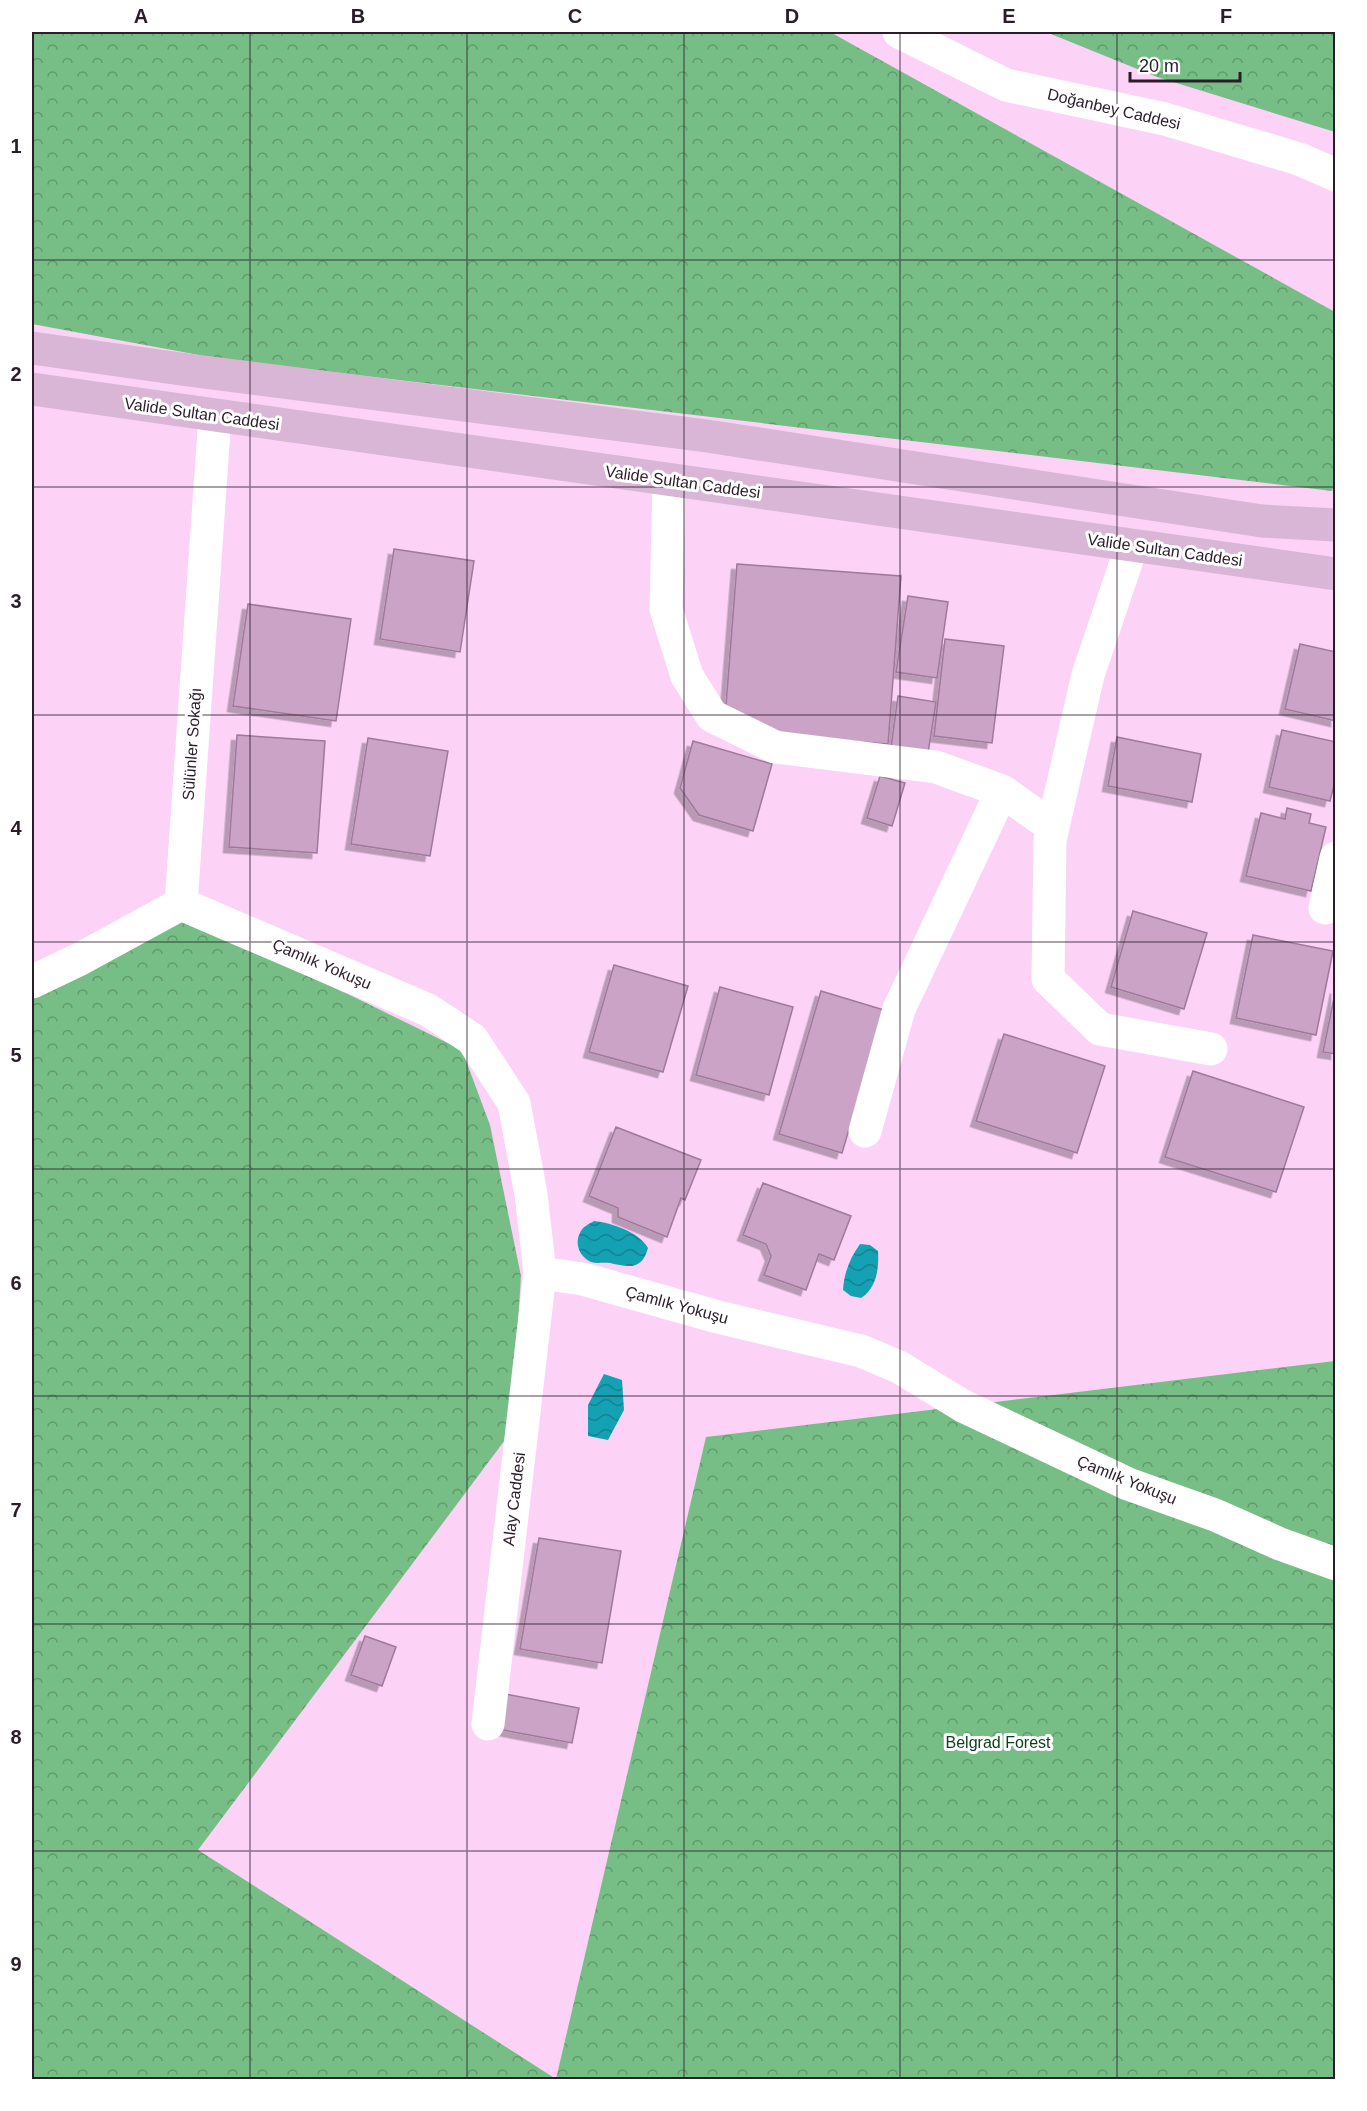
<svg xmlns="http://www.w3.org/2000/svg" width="1367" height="2111" font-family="Helvetica,sans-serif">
<defs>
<pattern id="forest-crowns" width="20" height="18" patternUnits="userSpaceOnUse" patternTransform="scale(1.5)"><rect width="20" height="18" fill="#76be85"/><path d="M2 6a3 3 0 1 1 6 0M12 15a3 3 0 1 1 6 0" fill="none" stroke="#619a6d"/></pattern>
<pattern id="water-waves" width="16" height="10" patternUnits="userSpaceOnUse" patternTransform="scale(1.5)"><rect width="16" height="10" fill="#14a1b3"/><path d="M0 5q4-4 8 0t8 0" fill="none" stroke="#138292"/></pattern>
<filter id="shadow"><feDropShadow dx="-5.5" dy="5.5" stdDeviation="0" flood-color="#0004"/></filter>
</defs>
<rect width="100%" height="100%" fill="#fcd2f7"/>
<!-- forest -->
<path fill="url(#forest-crowns)" d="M 32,32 L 830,32 L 1335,312 L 1336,478 L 1332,491 L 215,358 L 32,324 Z
M 1046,32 L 1335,32 L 1335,132 L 1157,77 Z
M 181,904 L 218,935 L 354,997 L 462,1050 L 490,1125 L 521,1276 L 511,1432 L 198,1850 L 556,2079 L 32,2079 L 32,982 Z
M 1335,1361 L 1335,2079 L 556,2079 L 706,1437 Z"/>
<!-- water -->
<path fill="url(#water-waves)" d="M 594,1221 C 612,1223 639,1232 648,1248 C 642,1271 628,1267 610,1263 C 603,1262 597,1264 591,1262 C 580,1257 574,1244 580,1233 C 582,1227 589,1224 594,1221 Z
M 860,1244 L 870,1245 L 878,1251 C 879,1268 877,1288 861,1298 L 851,1296 L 843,1290 C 844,1273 850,1258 860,1244 Z
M 604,1374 L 622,1380 L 624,1410 L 608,1440 L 588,1436 L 588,1405 Z"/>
<!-- building -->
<path fill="#cba3c7" stroke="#9f799b" stroke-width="1.5" filter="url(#shadow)" d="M 394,549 L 474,561 L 460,652 L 380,639 Z
M 737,564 L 901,576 L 888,744 L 767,735 L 726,705 Z
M 908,596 L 948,602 L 937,678 L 896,672 Z
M 248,604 L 351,619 L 336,721 L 233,706 Z
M 945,639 L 1004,646 L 992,743 L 934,736 Z
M 1300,644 L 1336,652 L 1336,721 L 1285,709 Z
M 898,696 L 936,702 L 928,753 L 891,748 Z
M 1282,730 L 1336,742 L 1336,777 L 1330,801 L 1269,787 Z
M 237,735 L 325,741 L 317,853 L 229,847 Z
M 1117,737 L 1201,754 L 1192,802 L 1108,786 Z
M 368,738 L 448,751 L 430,856 L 351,844 Z
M 693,741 L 772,764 L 753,831 L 699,815 L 680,788 Z
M 880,776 L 905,783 L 892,826 L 867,818 Z
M 1287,808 L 1311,814 L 1309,823 L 1326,827 L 1311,891 L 1246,876 L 1261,813 L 1285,819 Z
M 1133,911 L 1207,933 L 1184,1009 L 1111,987 Z
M 1253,935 L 1333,951 L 1316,1035 L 1236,1018 Z
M 614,965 L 688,986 L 663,1072 L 589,1052 Z
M 720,987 L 793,1007 L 769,1095 L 696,1075 Z
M 1336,988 L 1336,1054 L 1323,1052 Z
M 821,991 L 884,1010 L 842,1153 L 779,1134 Z
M 1004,1034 L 1105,1066 L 1077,1153 L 976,1121 Z
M 1193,1071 L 1304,1107 L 1276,1192 L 1165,1157 Z
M 616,1127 L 701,1160 L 685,1200 L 681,1198 L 667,1237 L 618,1217 L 618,1208 L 589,1196 Z
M 763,1183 L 851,1216 L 834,1260 L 819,1254 L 806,1290 L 764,1275 L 771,1256 L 766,1244 L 743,1235 Z
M 539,1538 L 621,1551 L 602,1663 L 520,1649 Z
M 365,1636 L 396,1647 L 382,1686 L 351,1675 Z
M 505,1694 L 579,1708 L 572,1743 L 498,1729 Z"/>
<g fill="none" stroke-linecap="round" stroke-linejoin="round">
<!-- minor -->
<path stroke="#fff" stroke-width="33" d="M 899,32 L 1006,85 L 1165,119 L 1299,159 L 1336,175
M 669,480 L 666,609 L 687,676 L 712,716 L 775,747 L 936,767 L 1002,791 L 1053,827
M 1132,545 L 1088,675 L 1050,840 L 1048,979 L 1100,1029 L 1211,1049
M 181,904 L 428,1010 L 472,1039 L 514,1103 L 531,1194 L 540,1273 L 583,1279 L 718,1317 L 861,1351 L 899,1367 L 963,1406 L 1128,1484 L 1215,1515 L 1280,1544 L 1336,1564
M 1325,908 L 1336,858
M 32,982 L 80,959 L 181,904 L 215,416
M 865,1131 L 899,1009 L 1002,791
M 488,1724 L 540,1273"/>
<!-- major -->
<path stroke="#d9b5d6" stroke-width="33" d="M 32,348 L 188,370 L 707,436 L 1262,521 L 1336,525
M 32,389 L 1336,574"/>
</g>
<!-- grid -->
<path fill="none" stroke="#2b1c2a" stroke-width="1.5" stroke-opacity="0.55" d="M 250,32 L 250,2080M 467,32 L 467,2080M 684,32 L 684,2080M 900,32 L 900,2080M 1117,32 L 1117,2080M 32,260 L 1336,260M 32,487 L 1336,487M 32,715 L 1336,715M 32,942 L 1336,942M 32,1169 L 1336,1169M 32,1396 L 1336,1396M 32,1624 L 1336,1624M 32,1851 L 1336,1851"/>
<g text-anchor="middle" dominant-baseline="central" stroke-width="6" stroke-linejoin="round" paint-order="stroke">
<!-- street labels -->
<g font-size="16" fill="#2b1c2a" stroke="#fff">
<text transform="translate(1114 109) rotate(13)">Doğanbey Caddesi</text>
<text transform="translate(202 414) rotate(8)">Valide Sultan Caddesi</text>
<text transform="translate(683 482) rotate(8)">Valide Sultan Caddesi</text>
<text transform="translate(1165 550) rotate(8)">Valide Sultan Caddesi</text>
<text transform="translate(192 744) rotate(-86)">Sülünler Sokağı</text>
<text transform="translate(322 964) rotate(23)">Çamlık Yokuşu</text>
<text transform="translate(677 1305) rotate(15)">Çamlık Yokuşu</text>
<text transform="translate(1127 1480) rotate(22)">Çamlık Yokuşu</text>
<text transform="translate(514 1499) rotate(-83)">Alay Caddesi</text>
</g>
<!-- park labels -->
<g font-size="16" fill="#0b421d" stroke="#fff">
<text x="998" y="1742">Belgrad Forest</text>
</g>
</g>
<!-- border -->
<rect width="1367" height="2111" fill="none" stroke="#ffffff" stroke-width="66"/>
<!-- scale -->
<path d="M1130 72v9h110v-9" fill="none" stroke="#2b1c2a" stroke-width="3"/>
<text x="1139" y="72" font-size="18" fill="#2b1c2a" stroke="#ffffff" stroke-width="4.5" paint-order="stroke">20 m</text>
<rect x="33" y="33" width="1301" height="2045" fill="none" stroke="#2b1c2a" stroke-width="2"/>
<g font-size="20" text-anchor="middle" font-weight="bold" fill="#2b1c2a">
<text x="141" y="23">A</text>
<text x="358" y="23">B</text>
<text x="575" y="23">C</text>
<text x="792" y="23">D</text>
<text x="1009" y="23">E</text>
<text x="1226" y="23">F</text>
<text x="16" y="153">1</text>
<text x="16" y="381">2</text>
<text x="16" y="608">3</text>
<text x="16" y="835">4</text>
<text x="16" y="1062">5</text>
<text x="16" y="1290">6</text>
<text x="16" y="1517">7</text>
<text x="16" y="1744">8</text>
<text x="16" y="1971">9</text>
</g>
</svg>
